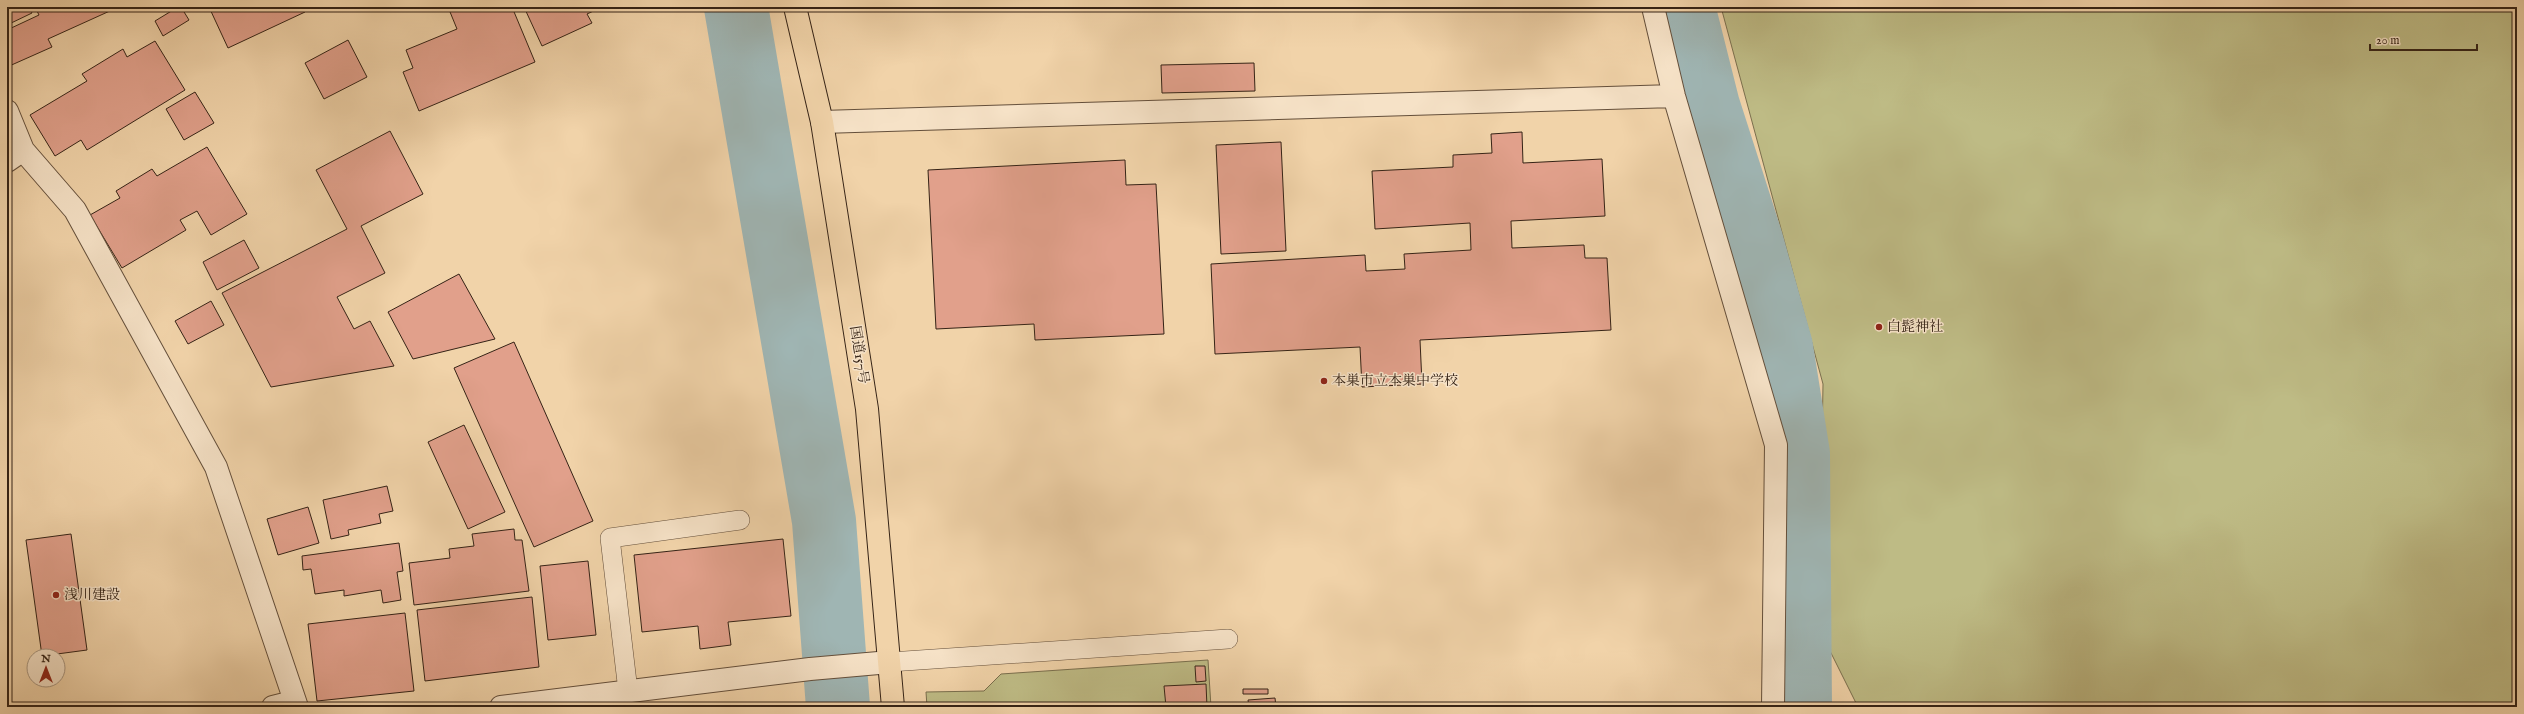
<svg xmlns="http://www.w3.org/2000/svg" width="2524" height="714" font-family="'IM FELL English','Noto Serif JP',serif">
<rect width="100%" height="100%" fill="#f1d3a9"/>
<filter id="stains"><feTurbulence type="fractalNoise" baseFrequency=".005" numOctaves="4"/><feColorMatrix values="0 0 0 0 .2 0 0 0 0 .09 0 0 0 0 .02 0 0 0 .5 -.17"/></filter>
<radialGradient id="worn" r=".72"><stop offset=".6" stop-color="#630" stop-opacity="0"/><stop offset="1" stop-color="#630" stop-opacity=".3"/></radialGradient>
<!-- green -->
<path fill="#bebb85" stroke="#7a6f4e" d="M 1721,7 L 2517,7 L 2517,707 L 1858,707 L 1819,629 L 1823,384 Z
M 1208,660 L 1211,707 L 927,707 L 926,692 L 984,691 L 1001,674 Z"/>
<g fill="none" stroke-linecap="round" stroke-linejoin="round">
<!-- river -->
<path stroke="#9fb5b3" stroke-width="64" d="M 736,7 L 824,521 L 838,707
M 1683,7 L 1708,106 L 1751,240 L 1781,347 L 1798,454 L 1800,707"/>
</g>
<!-- building -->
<path fill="#e1a08b" stroke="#352316" d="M 7,7 L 29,7 L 32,13 L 7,25 Z
M 35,7 L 110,7 L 112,10 L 48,39 L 52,47 L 7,67 L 7,30 L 39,15 Z
M 178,7 L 181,7 L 189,20 L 163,36 L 155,21 Z
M 209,7 L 302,7 L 305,12 L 228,48 Z
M 448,7 L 512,7 L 535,62 L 419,111 L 403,72 L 413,68 L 406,50 L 457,29 Z
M 524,7 L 602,7 L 587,14 L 592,23 L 542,46 Z
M 348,40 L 367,77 L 324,99 L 305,63 Z
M 155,41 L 185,90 L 87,150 L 81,140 L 55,156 L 30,115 L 87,81 L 82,74 L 123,49 L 127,57 Z
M 1254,63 L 1255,91 L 1162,93 L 1161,65 Z
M 195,92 L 214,123 L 184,140 L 166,109 Z
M 390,131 L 423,194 L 361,226 L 385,273 L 337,297 L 354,329 L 370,321 L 394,366 L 271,387 L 222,293 L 347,229 L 316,170 Z
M 1522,132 L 1523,163 L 1602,159 L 1605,216 L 1511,221 L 1512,248 L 1584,245 L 1585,258 L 1607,258 L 1611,330 L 1420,340 L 1422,384 L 1362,387 L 1360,347 L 1215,354 L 1211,264 L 1365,255 L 1366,271 L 1405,269 L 1404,254 L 1471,250 L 1470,223 L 1375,229 L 1372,171 L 1453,167 L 1453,155 L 1492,153 L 1491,134 Z
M 1281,142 L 1286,251 L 1221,254 L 1216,145 Z
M 207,147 L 247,214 L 211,235 L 197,211 L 180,220 L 186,230 L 122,268 L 90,215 L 120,198 L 116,191 L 152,169 L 157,176 Z
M 1125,160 L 1126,185 L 1156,184 L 1164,334 L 1035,340 L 1034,324 L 936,329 L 928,170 Z
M 244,240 L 259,268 L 217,290 L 203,262 Z
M 459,274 L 495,339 L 413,359 L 388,312 Z
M 211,301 L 224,325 L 188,344 L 175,321 Z
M 514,342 L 593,521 L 534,547 L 454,368 Z
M 464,425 L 505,512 L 468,529 L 428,442 Z
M 387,486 L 393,511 L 379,514 L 381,523 L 348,530 L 349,535 L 331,539 L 323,500 Z
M 308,507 L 319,543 L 278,555 L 267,519 Z
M 514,529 L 515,540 L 522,540 L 529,591 L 414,605 L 409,563 L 450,558 L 449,549 L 474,546 L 472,534 Z
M 71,534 L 87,650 L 42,656 L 26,540 Z
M 783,539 L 791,616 L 728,622 L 731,645 L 700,649 L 698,626 L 642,632 L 634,555 Z
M 399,543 L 403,571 L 397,572 L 401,600 L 383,603 L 381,590 L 344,596 L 344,590 L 315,594 L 311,569 L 303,570 L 302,556 Z
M 588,561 L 596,635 L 548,640 L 540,566 Z
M 532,597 L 539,667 L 425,681 L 417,610 Z
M 405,613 L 414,691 L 317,701 L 308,624 Z
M 1195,666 L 1205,666 L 1206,681 L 1196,682 Z
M 1206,684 L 1207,707 L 1166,707 L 1164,686 Z
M 1243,689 L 1268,689 L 1268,694 L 1243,694 Z
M 1275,698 L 1276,707 L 1249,707 L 1248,700 Z"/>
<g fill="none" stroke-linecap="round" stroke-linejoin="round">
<!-- lane casing -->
<g stroke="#644f3b" stroke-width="20">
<path id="lane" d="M 890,662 L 1228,639
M 628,691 L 610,538 L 740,520"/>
</g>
<!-- street casing -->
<g stroke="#644f3b" stroke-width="24">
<path id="street" d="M 1653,7 L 1674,96 L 1776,445 L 1773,707
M 7,111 L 23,150 L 75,210 L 216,467 L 297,707
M 822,122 L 1674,96
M 7,161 L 23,150
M 273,707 L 285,704 L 287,707
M 501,707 L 810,669 L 890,662"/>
</g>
<!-- highway casing -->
<g stroke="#352316" stroke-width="24">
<path id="highway" d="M 795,7 L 822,122 L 867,409 L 893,707"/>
</g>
<!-- lane -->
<use href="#lane" stroke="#f6e2c7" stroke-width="19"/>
<!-- street -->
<use href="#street" stroke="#f6e2c7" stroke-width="22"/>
<!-- highway -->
<use href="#highway" stroke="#f1d3a9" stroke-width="22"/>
</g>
<!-- markers -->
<g fill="#8f2418" stroke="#f6e2c7" stroke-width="1.5">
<circle cx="1879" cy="327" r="4"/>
<circle cx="1324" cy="381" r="4"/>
<circle cx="56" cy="595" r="4"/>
</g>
<g text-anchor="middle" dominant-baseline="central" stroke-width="3" stroke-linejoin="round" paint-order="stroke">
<!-- poi labels -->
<g font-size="14" fill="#352316" stroke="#f6e2c7" text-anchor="start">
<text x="1887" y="327">白髭神社</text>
<text x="1332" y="381">本巣市立本巣中学校</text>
<text x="64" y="595">浅川建設</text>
</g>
<!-- street labels -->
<g font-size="14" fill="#352316" stroke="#f6e2c7">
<text transform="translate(859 355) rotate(81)">国道157号</text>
</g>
</g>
<!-- margin -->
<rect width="2524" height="714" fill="none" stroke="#f1d3a9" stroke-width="24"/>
<rect x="8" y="8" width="2508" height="698" fill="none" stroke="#352316" stroke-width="2"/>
<rect x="12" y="12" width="2500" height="690" fill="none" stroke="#352316"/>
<!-- north arrow -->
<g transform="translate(46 668)"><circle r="19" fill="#f6e2c7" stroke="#a99680"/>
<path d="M0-3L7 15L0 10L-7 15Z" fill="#8f2418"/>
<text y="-6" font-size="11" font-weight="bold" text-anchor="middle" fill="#352316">N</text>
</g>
<!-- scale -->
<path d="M2370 44v6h107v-6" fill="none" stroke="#352316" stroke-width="2"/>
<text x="2376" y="44" font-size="12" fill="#352316" stroke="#f6e2c7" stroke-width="3" paint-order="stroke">20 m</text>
<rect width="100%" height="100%" filter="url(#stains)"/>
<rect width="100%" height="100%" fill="url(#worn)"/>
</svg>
